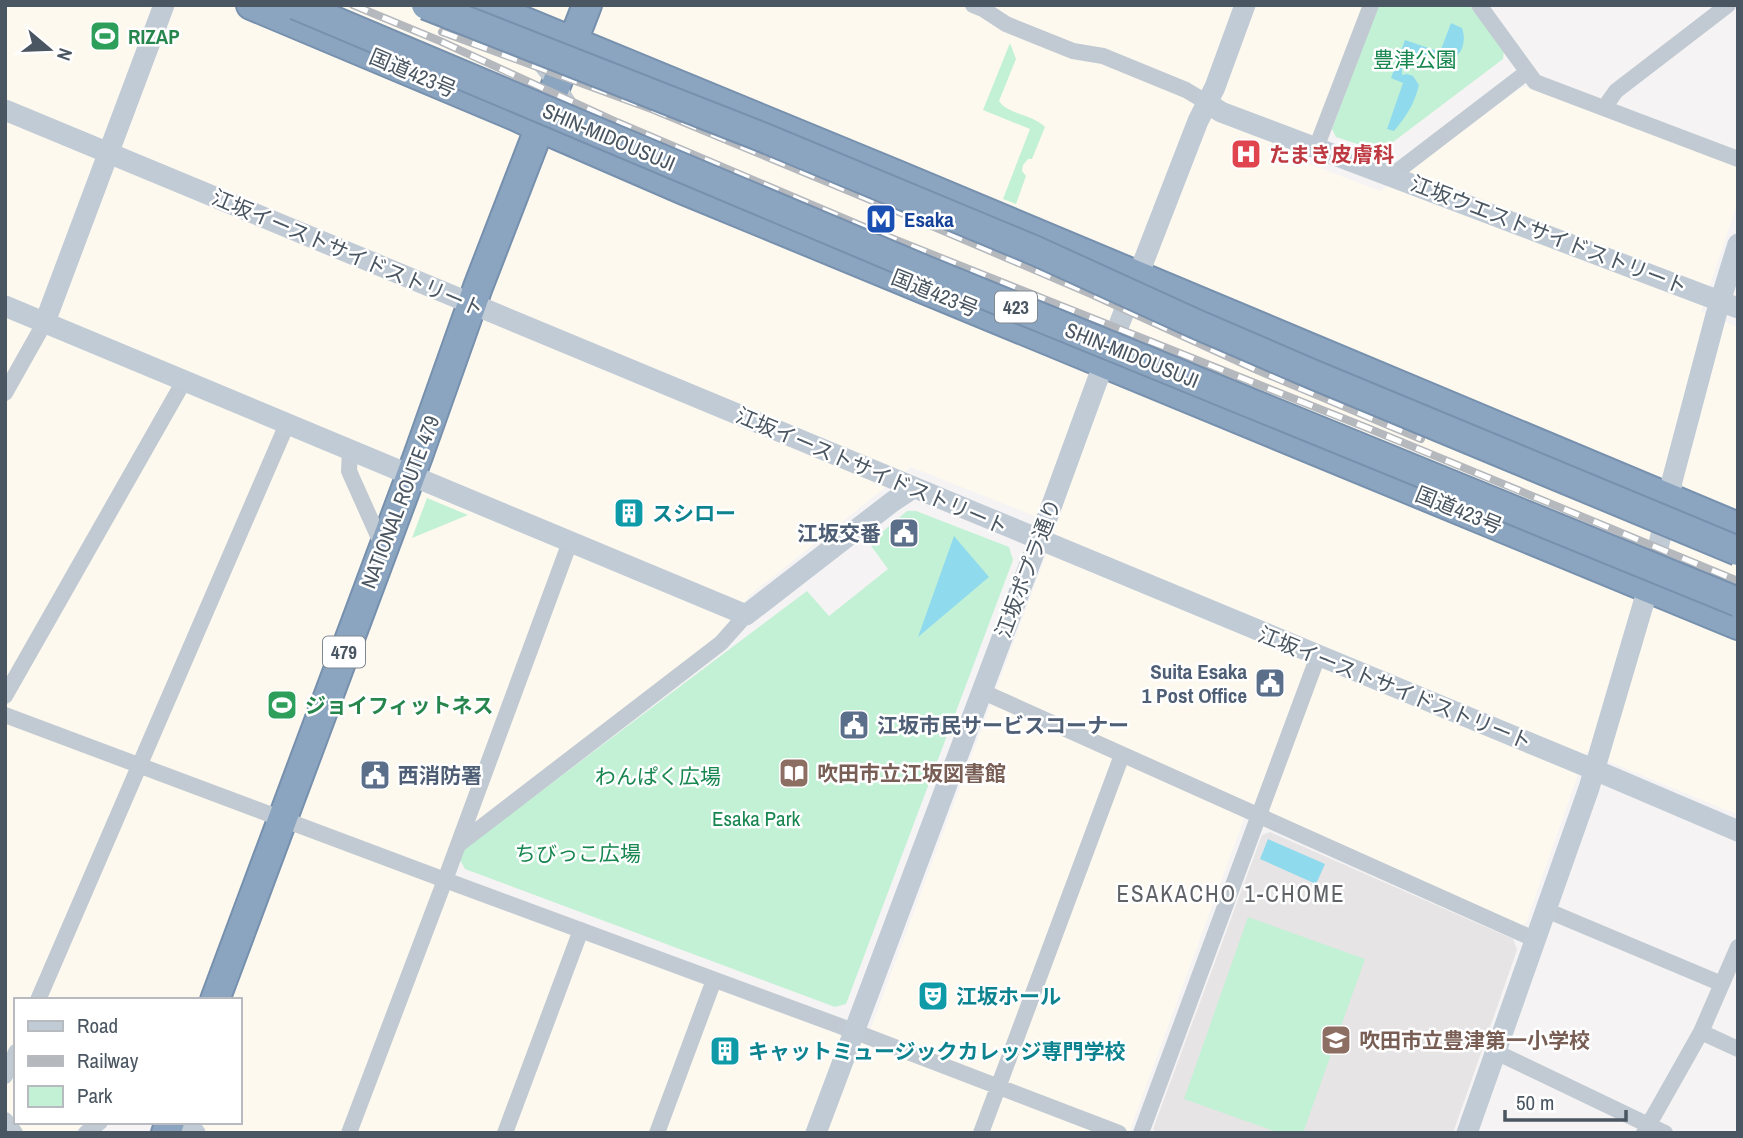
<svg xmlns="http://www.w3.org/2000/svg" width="1743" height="1138" font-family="'Archivo Narrow','Noto Sans JP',sans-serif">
<rect width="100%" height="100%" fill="#f5f3f3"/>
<!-- commercial -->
<path fill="#fdf9ef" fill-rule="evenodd" d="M 5,5 L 1363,5 L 1304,162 L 1381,191 L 1522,87 L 1531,87 L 1738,165 L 1738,201 L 1701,312 L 1738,327 L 1738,815 L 1586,752 L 1526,923 L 1519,926 L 1249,805 L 1129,1133 L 194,1133 L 196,1122 L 240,1122 L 240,1000 L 16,1000 L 16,1122 L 86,1122 L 73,1133 L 5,1133 ZM 911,467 L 1057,525 L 865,1044 L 435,885 L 452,841 L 717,636 L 750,595 Z"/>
<!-- education -->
<path fill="#e6e4e5" d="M 1270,832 L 1513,939 L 1517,950 L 1453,1133 L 1155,1133 L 1153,1129 L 1262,835 Z"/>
<!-- green -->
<path fill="#c3f1d5" d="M 1378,5 L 1469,5 L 1504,49 L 1503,59 L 1385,148 L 1376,150 L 1336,137 L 1332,129 Z
M 1010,43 L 1016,59 L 999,101 C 1009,115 1032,114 1045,127 L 1032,159 L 1028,159 L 1023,165 L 1022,171 L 1026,176 L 1016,204 L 1003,199 L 1030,129 L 983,110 Z
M 427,498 L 468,515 L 412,538 Z
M 907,511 L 916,511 L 1009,547 L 1013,560 L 846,1004 L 835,1007 L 465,869 L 460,860 L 464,849 L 807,591 L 829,616 L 888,569 L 869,543 Z
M 1248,917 L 1365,959 L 1303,1133 L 1280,1133 L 1184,1099 Z"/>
<!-- water -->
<path fill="#90daee" d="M 1451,23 L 1462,28 C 1467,41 1462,61 1444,59 C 1438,58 1433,55 1427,55 C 1418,56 1410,62 1402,67 L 1402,75 L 1407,74 L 1413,76 L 1419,85 C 1414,105 1407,115 1394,131 L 1387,129 L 1403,83 L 1391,78 L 1405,40 L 1440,52 Z
M 954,536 L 989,577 L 918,637 Z
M 1268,839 L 1325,864 L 1316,884 L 1260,859 Z"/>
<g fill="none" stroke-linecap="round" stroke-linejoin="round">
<!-- highway casing -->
<g stroke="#7690ad" stroke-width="32">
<path id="highway" d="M 251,5 L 513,115 L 541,128 L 684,190 L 1738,625
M 484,5 L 897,175 L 1738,527
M 215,1000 L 418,456 L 478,287 L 587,5
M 166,1133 L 170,1122"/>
</g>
<!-- street -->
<path stroke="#c1cad2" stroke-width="16" d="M 973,5 L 983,9 L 1006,24 L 1073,51 L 1103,56 L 1186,90 L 1206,102
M 1479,5 L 1535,82 L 1738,159
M 526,53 L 535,57 L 557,85 L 575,113 L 585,117
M 1604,108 L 1616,91 L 1728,5
M 1316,148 L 1371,5
M 1391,176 L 1527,72
M 5,393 L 45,322
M 350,450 L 349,471 L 383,547
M 981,691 L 1536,940
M 5,696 L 184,381
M 5,715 L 445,880 L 840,1026 L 1119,1133
M 458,845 L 721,643 L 746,615
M 1546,910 L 1722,984
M 38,1000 L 287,424
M 1701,1032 L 1738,1049
M 1496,1052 L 1665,1133
M 5,1076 L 16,1052
M 5,1120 L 15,1133
M 86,1133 L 100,1122
M 349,1133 L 445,880 L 570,542
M 505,1133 L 581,930
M 657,1133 L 714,980
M 981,1133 L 1122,755
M 1141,1133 L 1318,656
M 1644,1133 L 1701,1032 L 1738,947"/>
<!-- secondary -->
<path stroke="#c1cbd6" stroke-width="21" d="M 1206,102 L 1221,112 L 1738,308
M 5,110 L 1595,770 L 1738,831
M 5,306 L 746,615 L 892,502 L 913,488
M 45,322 L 164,5
M 169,1124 L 195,1133
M 816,1133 L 1046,521 L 1096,384 L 1198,121 L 1215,87 L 1245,5
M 1467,1133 L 1589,788 L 1648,588 L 1670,499 L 1672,481 L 1716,315 L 1738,244"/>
<!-- highway -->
<use href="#highway" stroke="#8ba5c1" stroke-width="28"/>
<!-- rail casing -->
<g stroke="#b5b8bd" stroke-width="8">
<path id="rail" d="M 353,5 L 440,41 L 612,120 L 876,232 L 1370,429 L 1738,581
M 442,32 L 654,110 L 885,206 L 1091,294 L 1257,370 L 1421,439"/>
</g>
<!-- rail -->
<use href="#rail" stroke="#fff" stroke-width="5" stroke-dasharray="16" stroke-linecap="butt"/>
<!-- highway-bridge casing -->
<g stroke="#7690ad" stroke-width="32" stroke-linecap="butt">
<path id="highway-bridge" d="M 296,5 L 927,271 L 1738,602
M 426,5 L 762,137 L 1036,251 L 1196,324 L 1312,374 L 1738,551"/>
</g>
<!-- highway-bridge -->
<use href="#highway-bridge" stroke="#8ba5c1" stroke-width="28"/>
</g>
<!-- icons -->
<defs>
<g id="stadium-square" transform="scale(1.575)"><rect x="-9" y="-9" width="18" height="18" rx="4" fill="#2e9e5b" stroke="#fff"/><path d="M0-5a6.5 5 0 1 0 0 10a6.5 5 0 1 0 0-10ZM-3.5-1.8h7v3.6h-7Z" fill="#fff"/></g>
<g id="hospital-square" transform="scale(1.575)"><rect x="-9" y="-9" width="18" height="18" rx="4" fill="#e0444e" stroke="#fff"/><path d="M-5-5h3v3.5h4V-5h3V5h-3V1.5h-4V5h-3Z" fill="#fff"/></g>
<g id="metro-square" transform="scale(1.575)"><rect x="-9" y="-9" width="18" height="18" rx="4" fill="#1a4fb4" stroke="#fff"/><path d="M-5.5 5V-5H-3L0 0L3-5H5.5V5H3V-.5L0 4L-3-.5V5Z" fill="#fff"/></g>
<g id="building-square" transform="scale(1.575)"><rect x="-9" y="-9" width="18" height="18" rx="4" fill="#0f9aa8" stroke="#fff"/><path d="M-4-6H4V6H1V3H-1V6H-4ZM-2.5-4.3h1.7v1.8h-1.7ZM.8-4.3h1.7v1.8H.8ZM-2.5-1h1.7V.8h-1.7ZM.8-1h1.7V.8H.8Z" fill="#fff"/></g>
<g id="civic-square" transform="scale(1.575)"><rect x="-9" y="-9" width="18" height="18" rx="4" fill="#5c6f8a" stroke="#fff"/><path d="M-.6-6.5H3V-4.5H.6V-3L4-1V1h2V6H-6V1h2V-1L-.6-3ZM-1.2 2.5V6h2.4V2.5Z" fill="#fff"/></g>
<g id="library-square" transform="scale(1.575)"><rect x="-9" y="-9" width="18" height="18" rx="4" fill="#8d6e63" stroke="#fff"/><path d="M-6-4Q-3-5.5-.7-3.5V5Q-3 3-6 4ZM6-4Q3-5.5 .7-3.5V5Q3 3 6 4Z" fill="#fff"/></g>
<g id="theatre-square" transform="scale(1.575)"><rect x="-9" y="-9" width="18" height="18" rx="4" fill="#0f9aa8" stroke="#fff"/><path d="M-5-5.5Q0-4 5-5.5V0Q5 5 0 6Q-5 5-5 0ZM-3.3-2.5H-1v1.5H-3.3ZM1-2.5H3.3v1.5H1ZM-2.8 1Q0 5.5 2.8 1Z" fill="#fff"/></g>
<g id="school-square" transform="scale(1.575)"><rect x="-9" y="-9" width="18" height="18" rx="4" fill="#8d6e63" stroke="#fff"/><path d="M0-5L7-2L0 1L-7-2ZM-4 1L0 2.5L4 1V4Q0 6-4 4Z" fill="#fff"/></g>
</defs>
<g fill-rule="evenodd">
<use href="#stadium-square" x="105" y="36"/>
<use href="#hospital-square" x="1246" y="154"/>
<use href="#metro-square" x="881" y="219"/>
<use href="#building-square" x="629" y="513"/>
<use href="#civic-square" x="904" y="533"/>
<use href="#civic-square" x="1270" y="683"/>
<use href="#stadium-square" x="282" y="705"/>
<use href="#civic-square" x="854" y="725"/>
<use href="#library-square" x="794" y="773"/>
<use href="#civic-square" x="375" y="775"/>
<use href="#theatre-square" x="933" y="996"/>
<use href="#school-square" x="1336" y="1040"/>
<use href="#building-square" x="725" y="1051"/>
</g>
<g text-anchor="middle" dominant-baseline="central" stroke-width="5" stroke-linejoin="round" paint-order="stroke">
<!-- shield labels -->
<g fill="#fff" stroke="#808990" stroke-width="2">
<rect x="995" y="291.5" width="42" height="31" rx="5"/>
<rect x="323" y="636.5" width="42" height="31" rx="5"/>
</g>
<g font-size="19" font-weight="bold" fill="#4a5661">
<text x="1016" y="307">423</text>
<text x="344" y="652">479</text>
</g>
<!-- leisure labels -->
<g font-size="21" font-weight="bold" fill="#27864d" stroke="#fff" text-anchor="start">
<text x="128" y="36">RIZAP</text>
<text x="305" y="705">ジョイフィットネス</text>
</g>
<!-- park labels -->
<g font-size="21" fill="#17864f" stroke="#fff">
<text x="1415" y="59">豊津公園</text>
<text x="658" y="776">わんぱく広場</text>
<text x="756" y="818">Esaka Park</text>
<text x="578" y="853">ちびっこ広場</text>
</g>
<!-- street labels -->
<g font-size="21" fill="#4a5661" stroke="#fff">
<text transform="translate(413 73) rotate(23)">国道423号</text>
<text transform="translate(609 137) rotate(23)">SHIN-MIDOUSUJI</text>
<text transform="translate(1549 235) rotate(21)">江坂ウエストサイドストリート</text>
<text transform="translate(348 253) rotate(23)">江坂イーストサイドストリート</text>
<text transform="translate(935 293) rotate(22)">国道423号</text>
<text transform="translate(1132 355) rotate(22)">SHIN-MIDOUSUJI</text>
<text transform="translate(872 471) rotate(23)">江坂イーストサイドストリート</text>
<text transform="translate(400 502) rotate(-69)">NATIONAL ROUTE 479</text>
<text transform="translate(1459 510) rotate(22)">国道423号</text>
<text transform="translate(1028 568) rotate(-69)">江坂ポプラ通り</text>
<text transform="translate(1395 688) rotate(22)">江坂イーストサイドストリート</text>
</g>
<!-- health labels -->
<g font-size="21" font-weight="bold" fill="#be3a42" stroke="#fff" text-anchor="start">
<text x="1269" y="154">たまき皮膚科</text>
</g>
<!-- transit labels -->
<g font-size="21" font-weight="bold" fill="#164399" stroke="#fff" text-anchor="start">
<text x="904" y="219">Esaka</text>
</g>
<!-- culture labels -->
<g font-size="21" font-weight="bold" fill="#0d838f" stroke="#fff" text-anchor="start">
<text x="652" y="513">スシロー</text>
<text x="956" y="996">江坂ホール</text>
<text x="748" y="1051">キャットミュージックカレッジ専門学校</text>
</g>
<!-- service labels -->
<g font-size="21" font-weight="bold" fill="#4e5e75" stroke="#fff" text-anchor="end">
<text x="881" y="533">江坂交番</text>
<text x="1247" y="671">Suita Esaka<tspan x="1247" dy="24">1 Post Office</tspan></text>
<text x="877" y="725" text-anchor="start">江坂市民サービスコーナー</text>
<text x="398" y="775" text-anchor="start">西消防署</text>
</g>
<!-- education labels -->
<g font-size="21" font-weight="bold" fill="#785e54" stroke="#fff" text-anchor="start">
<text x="817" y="773">吹田市立江坂図書館</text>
<text x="1359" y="1040">吹田市立豊津第一小学校</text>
</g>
<!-- neighbourhood labels -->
<g font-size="23" letter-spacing="2" fill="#5f6368" stroke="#fff">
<text x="1231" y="893">ESAKACHO 1-CHOME</text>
</g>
</g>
<!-- border -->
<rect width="1743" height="1138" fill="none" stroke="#4a5661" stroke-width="14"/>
<!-- legend -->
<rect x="14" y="998" width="228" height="126" fill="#ffffff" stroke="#b7bbc0" stroke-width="2"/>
<rect x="28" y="1021" width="35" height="10" fill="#c1cbd6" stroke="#b7bbc0" stroke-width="2"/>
<text x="77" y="1033" font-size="21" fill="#4a5661">Road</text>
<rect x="28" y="1056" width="35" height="10" fill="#b5b8bd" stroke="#b7bbc0" stroke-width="2"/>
<text x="77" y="1068" font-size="21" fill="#4a5661">Railway</text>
<rect x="28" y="1086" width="35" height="21" fill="#c3f1d5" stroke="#b7bbc0" stroke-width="2"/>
<text x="77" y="1103" font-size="21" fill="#4a5661">Park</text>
<!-- north arrow -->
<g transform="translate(49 49) rotate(109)" stroke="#ffffff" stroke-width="5" paint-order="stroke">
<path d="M0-5L12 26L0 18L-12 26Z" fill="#4a5661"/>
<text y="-10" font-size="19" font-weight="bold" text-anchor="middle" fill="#4a5661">N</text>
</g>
<!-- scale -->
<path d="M1505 1110v10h121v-10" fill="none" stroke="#4a5661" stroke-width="3.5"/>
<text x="1516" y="1110" font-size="21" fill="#4a5661" stroke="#ffffff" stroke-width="5" paint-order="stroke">50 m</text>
</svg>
